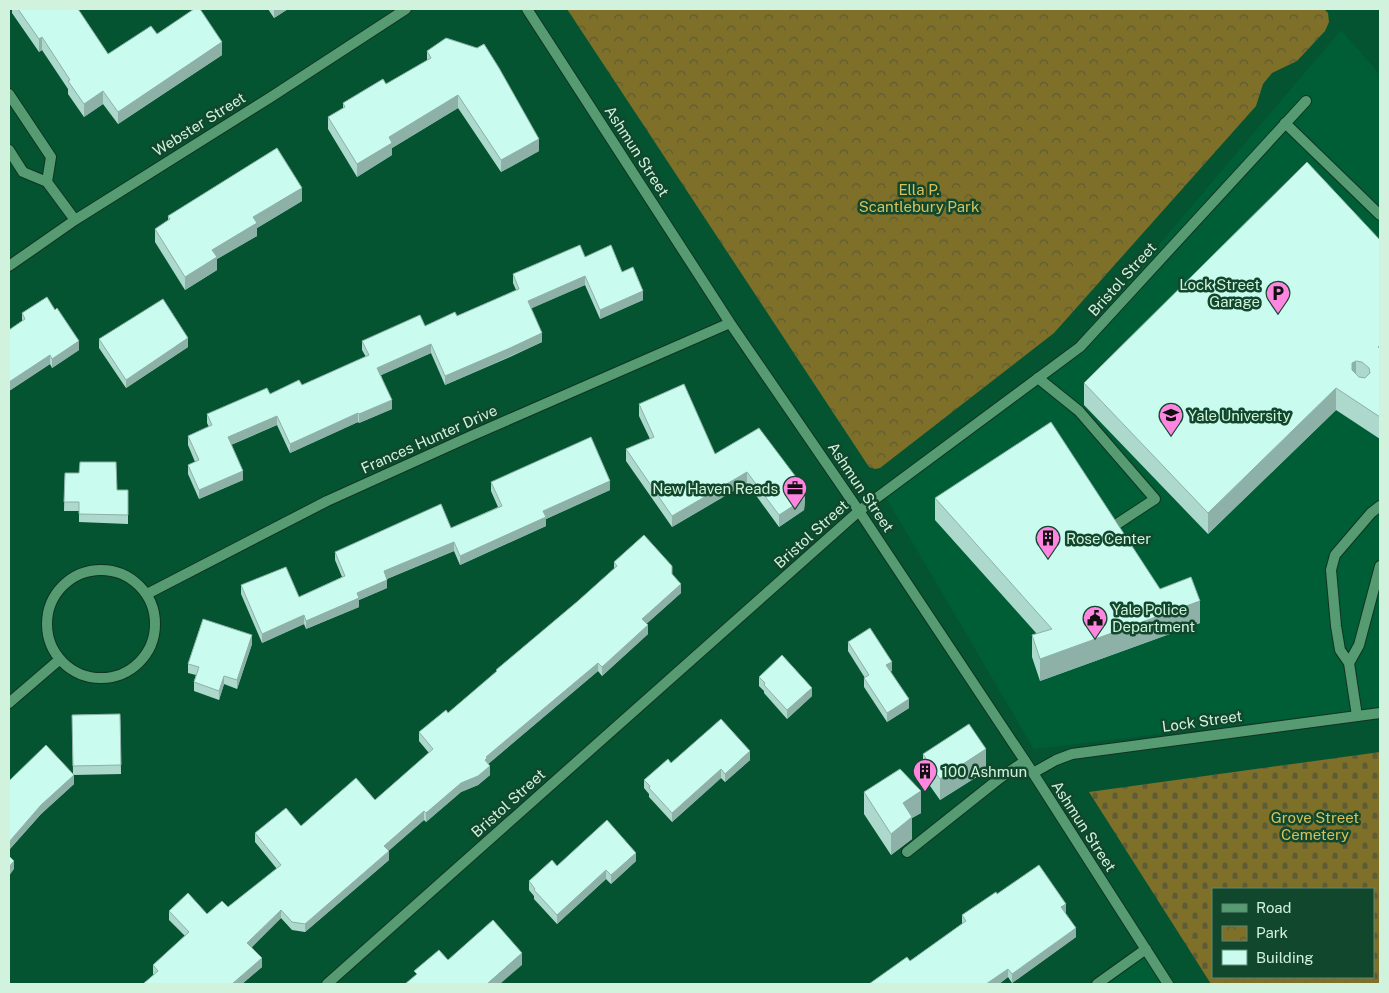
<svg xmlns="http://www.w3.org/2000/svg" width="1389" height="993" font-family="'Public Sans',sans-serif">
<defs>
<pattern id="cemetery-stones" width="16" height="16" patternUnits="userSpaceOnUse" patternTransform="scale(1.25)"><rect width="16" height="16" fill="#7e6f29"/><path d="M2 7V4a2 2 0 0 1 4 0v3zM10 15v-3a2 2 0 0 1 4 0v3z" fill="#5e5c36"/></pattern>
<pattern id="park-crowns" width="20" height="18" patternUnits="userSpaceOnUse" patternTransform="scale(1.25)"><rect width="20" height="18" fill="#7e6f29"/><path d="M2 6a3 3 0 1 1 6 0M12 15a3 3 0 1 1 6 0" fill="none" stroke="#5e5c36"/></pattern>
</defs>
<rect width="100%" height="100%" fill="#055431"/>
<!-- built -->
<path fill="#005e37" d="M 1341,30 L 1380,75 L 1380,708 L 1034,749 L 884,494 L 1071,349 Z
M 1146,949 L 1168,984 L 1096,984 Z"/>
<!-- cemetery -->
<path fill="url(#cemetery-stones)" fill-rule="evenodd" d="M 1380,752 L 1380,984 L 1211,984 L 1089,792 ZM 1213,889 L 1373,889 L 1373,977 L 1213,977 Z"/>
<!-- park -->
<path fill="url(#park-crowns)" d="M 567,9 L 1324,9 L 1328,13 L 1329,22 L 1325,31 L 1297,61 L 1272,73 L 1263,84 L 1256,106 L 1054,333 L 880,468 L 875,469 L 869,467 Z"/>
<g fill="none" stroke-linecap="round" stroke-linejoin="round">
<!-- service casing -->
<g stroke="#103421" stroke-width="12">
<path id="service" d="M 1285,123 L 1380,215
M 1038,378 L 1079,411 L 1155,499 L 1117,524
M 1349,663 L 1359,645 L 1380,566
M 1357,716 L 1349,663 L 1340,650 L 1336,626 L 1331,570 L 1335,555 L 1371,513 L 1380,506
M 907,852 L 1000,778 L 1025,761"/>
</g>
<!-- minor casing -->
<g stroke="#103421" stroke-width="12">
<path id="minor" d="M 527,9 L 730,323 L 859,511 L 1033,773 L 1168,984
M 9,94 L 51,157 L 47,182
M 9,150 L 23,172 L 47,182 L 75,220
M 9,266 L 75,220 L 271,97 L 406,9
M47 624a54 54 0 1 1 108 0a54 54 0 1 1-108 0Z
M 147,594 L 327,501 L 471,436 L 730,323
M 9,703 L 59,660
M 1033,773 L 1056,760 L 1072,754 L 1380,713
M 327,984 L 859,511 L 1080,347 L 1306,101
M 1097,984 L 1146,949"/>
</g>
<!-- service -->
<use href="#service" stroke="#579b73" stroke-width="10"/>
<!-- minor -->
<use href="#minor" stroke="#579b73" stroke-width="10"/>
</g>
<!-- wall -->
<path fill="#add9cd" d="M 12,9 L 78,9 L 108,54 L 157,34 L 222,55 L 118,124 L 103,104 L 84,117 L 68,94 L 68,89 L 42,50 L 39,52 L 12,13 Z
M 268,9 L 288,9 L 274,18 Z
M 427,51 L 539,151 L 501,172 L 458,108 L 392,148 L 392,155 L 357,177 L 328,129 L 328,117 L 343,108 L 343,103 L 386,84 L 427,61 Z
M 302,201 L 257,228 L 257,236 L 217,259 L 217,270 L 185,290 L 155,242 L 155,229 L 168,220 L 168,216 Z
M 1380,240 L 1380,439 L 1336,410 L 1208,534 L 1084,405 L 1084,383 Z
M 585,257 L 622,272 L 643,300 L 600,319 L 585,285 L 531,308 L 542,342 L 510,357 L 445,385 L 431,353 L 381,375 L 392,409 L 359,423 L 358,422 L 290,453 L 277,425 L 231,445 L 243,480 L 199,499 L 188,474 L 188,465 L 195,462 L 188,445 L 188,436 L 209,427 L 207,423 L 207,414 L 270,394 L 302,385 L 366,357 L 362,350 L 362,341 L 425,326 L 457,316 L 516,290 L 513,283 L 513,274 Z
M 22,313 L 79,350 L 52,368 L 50,364 L 9,391 L 9,330 L 22,321 Z
M 99,339 L 188,347 L 126,388 L 99,348 Z
M 639,404 L 715,454 L 805,500 L 804,510 L 779,527 L 747,483 L 672,527 L 626,461 L 626,449 L 650,439 L 639,416 Z
M 65,473 L 117,490 L 128,490 L 128,524 L 79,522 L 79,511 L 64,511 Z
M 491,482 L 610,490 L 546,519 L 546,526 L 460,565 L 454,551 L 387,579 L 387,588 L 359,600 L 359,607 L 306,629 L 304,624 L 262,643 L 241,594 L 241,585 L 299,597 L 342,577 L 335,560 L 335,552 L 451,528 L 498,507 L 491,491 Z
M 935,498 L 1160,589 L 1200,623 L 1040,681 L 1032,657 L 1032,635 L 1037,634 L 935,520 Z
M 614,562 L 672,574 L 681,593 L 646,624 L 648,634 L 602,676 L 598,671 L 488,764 L 490,775 L 478,785 L 461,792 L 426,822 L 424,820 L 388,851 L 389,860 L 305,932 L 292,930 L 281,918 L 252,947 L 262,967 L 242,984 L 143,984 L 154,975 L 153,974 L 153,965 L 185,936 L 169,920 L 169,911 L 207,914 L 228,907 L 277,869 L 255,842 L 255,833 L 301,826 L 375,800 L 429,753 L 419,741 L 419,732 L 448,713 L 496,672 L 496,670 L 578,601 L 614,569 Z
M 848,642 L 892,670 L 891,672 L 909,708 L 887,722 L 864,687 L 864,678 L 865,678 L 848,651 Z
M 252,644 L 237,689 L 224,684 L 219,700 L 194,691 L 194,682 L 196,675 L 188,673 L 188,664 Z
M 759,677 L 812,696 L 787,719 L 764,693 L 764,691 L 759,686 Z
M 120,714 L 121,774 L 74,775 L 74,784 L 41,814 L 9,850 L 9,781 L 73,774 L 72,715 Z
M 923,754 L 986,771 L 940,800 L 923,776 Z
M 750,760 L 725,782 L 721,778 L 672,822 L 649,797 L 649,794 L 644,788 L 644,780 L 671,763 Z
M 864,792 L 921,813 L 912,818 L 912,839 L 891,855 L 864,814 Z
M 636,861 L 611,884 L 606,879 L 557,924 L 534,899 L 534,896 L 529,890 L 529,881 Z
M 997,894 L 1066,913 L 1065,913 L 1076,937 L 1012,983 L 1008,977 L 999,984 L 869,984 L 910,961 L 962,924 L 962,915 Z"/>
<!-- shaded-wall -->
<path fill="#8db0a7" d="M 274,9 L 288,9 L 274,18 Z
M 42,37 L 42,50 L 39,52 L 39,39 Z
M 222,42 L 222,55 L 118,124 L 118,112 Z
M 103,91 L 103,104 L 84,117 L 84,104 Z
M 458,95 L 458,108 L 392,148 L 392,155 L 357,177 L 357,164 L 389,137 Z
M 539,139 L 539,151 L 501,172 L 501,160 Z
M 302,188 L 302,201 L 257,228 L 257,236 L 217,259 L 217,270 L 185,290 L 185,277 L 212,250 L 253,217 Z
M 585,276 L 585,285 L 528,310 L 528,301 Z
M 643,291 L 643,300 L 600,319 L 600,310 Z
M 542,333 L 542,342 L 445,385 L 445,376 Z
M 188,338 L 188,347 L 126,388 L 126,380 Z
M 79,341 L 79,350 L 52,368 L 52,359 Z
M 431,344 L 431,353 L 377,377 L 377,368 Z
M 50,355 L 50,364 L 9,391 L 9,382 Z
M 1356,361 L 1356,382 L 1352,370 L 1352,363 Z
M 1336,388 L 1336,410 L 1208,534 L 1208,513 Z
M 392,400 L 392,409 L 359,423 L 359,414 Z
M 358,413 L 358,422 L 290,453 L 290,444 Z
M 277,416 L 277,425 L 228,446 L 228,437 Z
M 243,471 L 243,480 L 199,499 L 199,490 Z
M 747,472 L 747,483 L 672,527 L 672,516 Z
M 610,481 L 610,490 L 546,519 L 546,526 L 460,565 L 460,556 L 543,511 Z
M 805,489 L 805,500 L 804,510 L 779,527 L 779,515 Z
M 454,542 L 454,551 L 384,580 L 384,571 Z
M 10,570 L 10,579 L 9,582 L 9,573 Z
M 387,580 L 387,588 L 359,600 L 359,607 L 306,629 L 306,621 L 357,593 Z
M 681,584 L 681,593 L 642,628 L 642,619 Z
M 1200,601 L 1200,623 L 1040,681 L 1040,659 Z
M 304,615 L 304,624 L 262,643 L 262,634 Z
M 648,625 L 648,634 L 602,676 L 602,667 Z
M 252,635 L 252,644 L 237,689 L 237,680 Z
M 892,662 L 892,670 L 886,674 L 886,665 Z
M 598,663 L 598,671 L 487,765 L 485,760 L 486,757 Z
M 224,676 L 224,684 L 219,700 L 219,691 Z
M 812,688 L 812,696 L 787,719 L 787,710 Z
M 909,699 L 909,708 L 887,722 L 887,713 Z
M 986,749 L 986,771 L 940,800 L 940,779 Z
M 750,751 L 750,760 L 725,782 L 725,774 Z
M 490,766 L 490,775 L 478,785 L 461,792 L 426,822 L 426,813 L 461,783 Z
M 721,769 L 721,778 L 672,822 L 672,813 Z
M 74,775 L 74,784 L 41,814 L 9,850 L 9,842 L 41,805 Z
M 921,791 L 921,813 L 912,818 L 912,839 L 891,855 L 891,834 L 903,803 Z
M 424,811 L 424,820 L 384,855 L 384,846 Z
M 389,851 L 389,860 L 305,932 L 305,924 Z
M 636,853 L 636,861 L 611,884 L 611,875 Z
M 14,861 L 14,869 L 9,876 L 9,867 Z
M 606,870 L 606,879 L 557,924 L 557,915 Z
M 1066,904 L 1066,913 L 1061,916 L 1061,907 Z
M 281,910 L 281,918 L 247,951 L 247,943 Z
M 1076,928 L 1076,937 L 1012,983 L 1012,974 Z
M 522,953 L 522,965 L 500,984 L 487,984 Z
M 262,958 L 262,967 L 242,984 L 232,984 Z
M 1008,969 L 1008,977 L 999,984 L 986,984 Z"/>
<!-- building -->
<path fill="#c9fcee" stroke="#8db0a7" fill-rule="evenodd" d="M 18,9 L 78,9 L 108,54 L 151,26 L 157,34 L 194,9 L 200,9 L 222,42 L 118,112 L 103,91 L 84,104 L 68,81 L 70,80 L 42,37 L 39,39 Z
M 446,38 L 477,48 L 484,44 L 499,68 L 539,139 L 501,160 L 458,95 L 389,137 L 392,143 L 357,164 L 328,117 L 345,107 L 343,103 L 383,79 L 386,84 L 431,58 L 427,51 Z
M 277,148 L 302,188 L 253,217 L 257,223 L 212,250 L 217,257 L 185,277 L 155,229 L 170,219 L 168,216 Z
M 1307,162 L 1380,240 L 1380,345 L 1378,347 L 1380,348 L 1380,417 L 1336,388 L 1208,513 L 1084,383 ZM 1356,361 L 1362,362 L 1369,368 L 1370,373 L 1365,378 L 1359,377 L 1352,370 L 1352,363 Z
M 580,245 L 585,257 L 611,245 L 622,272 L 633,267 L 643,291 L 600,310 L 585,276 L 528,301 L 542,333 L 510,348 L 445,376 L 431,344 L 377,368 L 392,400 L 359,414 L 358,413 L 290,444 L 277,416 L 228,437 L 243,471 L 199,490 L 188,465 L 199,460 L 188,436 L 212,425 L 207,414 L 267,388 L 270,394 L 299,380 L 302,385 L 369,355 L 362,341 L 420,315 L 425,326 L 455,312 L 457,316 L 519,289 L 513,274 Z
M 47,297 L 55,310 L 57,308 L 79,341 L 52,359 L 50,355 L 9,382 L 9,330 L 25,319 L 22,313 Z
M 163,299 L 188,338 L 126,380 L 99,339 Z
M 684,384 L 715,454 L 759,428 L 805,489 L 804,499 L 779,515 L 747,472 L 672,516 L 626,449 L 654,437 L 639,404 Z
M 1051,422 L 1160,589 L 1191,577 L 1200,601 L 1040,659 L 1032,635 L 1052,629 L 935,498 Z
M 591,437 L 610,481 L 543,511 L 546,517 L 460,556 L 454,542 L 384,571 L 387,580 L 357,593 L 359,598 L 306,621 L 304,615 L 262,634 L 241,585 L 286,567 L 299,597 L 345,576 L 335,552 L 441,504 L 451,528 L 502,506 L 491,482 Z
M 80,462 L 116,462 L 117,490 L 128,490 L 128,515 L 79,514 L 79,502 L 64,502 L 65,473 L 79,473 Z
M 644,535 L 672,566 L 672,574 L 681,584 L 642,619 L 648,625 L 602,667 L 598,663 L 486,757 L 487,758 L 485,760 L 490,766 L 478,776 L 461,783 L 426,813 L 424,811 L 384,846 L 389,851 L 305,924 L 292,922 L 281,910 L 247,943 L 262,958 L 232,984 L 143,984 L 158,971 L 153,965 L 189,932 L 169,911 L 188,893 L 207,914 L 222,901 L 228,907 L 281,865 L 255,833 L 286,808 L 301,826 L 356,778 L 375,800 L 433,749 L 419,732 L 446,710 L 448,713 L 497,671 L 496,670 L 578,601 L 617,566 L 614,562 Z
M 203,619 L 252,635 L 237,680 L 224,676 L 219,691 L 194,682 L 199,667 L 188,664 Z
M 870,628 L 892,662 L 886,665 L 909,699 L 887,713 L 864,678 L 869,675 L 848,642 Z
M 782,655 L 812,688 L 787,710 L 764,685 L 765,683 L 759,677 Z
M 120,714 L 121,765 L 73,766 L 72,715 Z
M 721,719 L 750,751 L 725,774 L 721,769 L 672,813 L 649,788 L 650,786 L 644,780 L 668,759 L 671,763 Z
M 969,724 L 986,749 L 940,779 L 923,754 Z
M 46,745 L 74,775 L 41,805 L 9,842 L 9,781 Z
M 900,769 L 921,791 L 903,803 L 912,817 L 891,834 L 864,792 Z
M 607,820 L 636,853 L 611,875 L 606,870 L 557,915 L 534,890 L 535,889 L 529,881 L 552,860 L 557,866 Z
M 9,856 L 14,861 L 9,867 Z
M 1039,865 L 1066,904 L 1061,907 L 1076,928 L 1012,974 L 1008,969 L 986,984 L 869,984 L 907,957 L 910,961 L 966,921 L 962,915 L 996,892 L 997,894 Z
M 493,920 L 522,953 L 487,984 L 405,984 L 417,974 L 414,971 L 439,950 L 448,960 Z"/>
<!-- icons -->
<defs>
<g id="parking-pin" transform="scale(1.25)"><path d="M0 17L-7.5 6A9.5 9.5 0 1 1 7.5 6Z" fill="#fe86e1" stroke="#11472c"/><path d="M-3.5-5.5H1a3.5 3.5 0 0 1 0 7H-1V5.5H-3.5ZM-1-3.4V-.6H.8a1.4 1.4 0 0 0 0-2.8Z" fill="#111"/></g>
<g id="university-pin" transform="scale(1.25)"><path d="M0 17L-7.5 6A9.5 9.5 0 1 1 7.5 6Z" fill="#fe86e1" stroke="#11472c"/><path d="M0-5L7-2L0 1L-7-2ZM-4 1L0 2.5L4 1V4Q0 6-4 4Z" fill="#111"/></g>
<g id="office-pin" transform="scale(1.25)"><path d="M0 17L-7.5 6A9.5 9.5 0 1 1 7.5 6Z" fill="#fe86e1" stroke="#11472c"/><path d="M-6-3h4V-5.5h4V-3h4V5H-6ZM-1-4.5V-3h2v-1.5ZM-6 0V1H6V0Z" fill="#111"/></g>
<g id="building-pin" transform="scale(1.25)"><path d="M0 17L-7.5 6A9.5 9.5 0 1 1 7.5 6Z" fill="#fe86e1" stroke="#11472c"/><path d="M-4-6H4V6H1V3H-1V6H-4ZM-2.5-4.3h1.7v1.8h-1.7ZM.8-4.3h1.7v1.8H.8ZM-2.5-1h1.7V.8h-1.7ZM.8-1h1.7V.8H.8Z" fill="#111"/></g>
<g id="civic-pin" transform="scale(1.25)"><path d="M0 17L-7.5 6A9.5 9.5 0 1 1 7.5 6Z" fill="#fe86e1" stroke="#11472c"/><path d="M-.6-6.5H3V-4.5H.6V-3L4-1V1h2V6H-6V1h2V-1L-.6-3ZM-1.2 2.5V6h2.4V2.5Z" fill="#111"/></g>
</defs>
<g fill-rule="evenodd">
<use href="#parking-pin" x="1278" y="293"/>
<use href="#university-pin" x="1171" y="415"/>
<use href="#office-pin" x="795" y="488"/>
<use href="#building-pin" x="1048" y="538"/>
<use href="#civic-pin" x="1095" y="618"/>
<use href="#building-pin" x="925" y="771"/>
</g>
<g text-anchor="middle" dominant-baseline="central" stroke-width="5" stroke-linejoin="round" paint-order="stroke">
<!-- street labels -->
<g font-size="15" fill="#d1f2dc" stroke="#11472c">
<text transform="translate(199 124) rotate(-32)">Webster Street</text>
<text transform="translate(637 151) rotate(57)">Ashmun Street</text>
<text transform="translate(1122 279) rotate(-48)">Bristol Street</text>
<text transform="translate(429 439) rotate(-24)">Frances Hunter Drive</text>
<text transform="translate(861 487) rotate(56)">Ashmun Street</text>
<text transform="translate(811 534) rotate(-42)">Bristol Street</text>
<text transform="translate(1202 721) rotate(-8)">Lock Street</text>
<text transform="translate(508 803) rotate(-42)">Bristol Street</text>
<text transform="translate(1084 826) rotate(57)">Ashmun Street</text>
</g>
<!-- park labels -->
<g font-size="15" fill="#d7c15d" stroke="#11472c">
<text x="919" y="189">Ella P.<tspan x="919" dy="17">Scantlebury Park</tspan></text>
<text x="1315" y="817">Grove Street<tspan x="1315" dy="17">Cemetery</tspan></text>
</g>
<!-- poi labels -->
<g font-size="15" fill="#d1f2dc" stroke="#11472c" text-anchor="start">
<text x="1260" y="284" text-anchor="end">Lock Street<tspan x="1260" dy="17">Garage</tspan></text>
<text x="1188" y="415">Yale University</text>
<text x="778" y="488" text-anchor="end">New Haven Reads</text>
<text x="1066" y="538">Rose Center</text>
<text x="1112" y="609">Yale Police<tspan x="1112" dy="17">Department</tspan></text>
<text x="942" y="771">100 Ashmun</text>
</g>
</g>
<!-- border -->
<rect width="1389" height="993" fill="none" stroke="#d1f2dc" stroke-width="20"/>
<!-- legend -->
<rect x="1212" y="888" width="162" height="90" fill="#11472c" stroke="#5e8b72"/>
<rect x="1222" y="904" width="25" height="8" fill="#579b73" stroke="#5e8b72"/>
<text x="1256" y="913" font-size="15" fill="#d1f2dc">Road</text>
<rect x="1222" y="926" width="25" height="15" fill="url(#park-crowns)" stroke="#5e8b72"/>
<text x="1256" y="938" font-size="15" fill="#d1f2dc">Park</text>
<rect x="1222" y="950" width="25" height="15" fill="#c9fcee" stroke="#5e8b72"/>
<text x="1256" y="963" font-size="15" fill="#d1f2dc">Building</text>
</svg>
